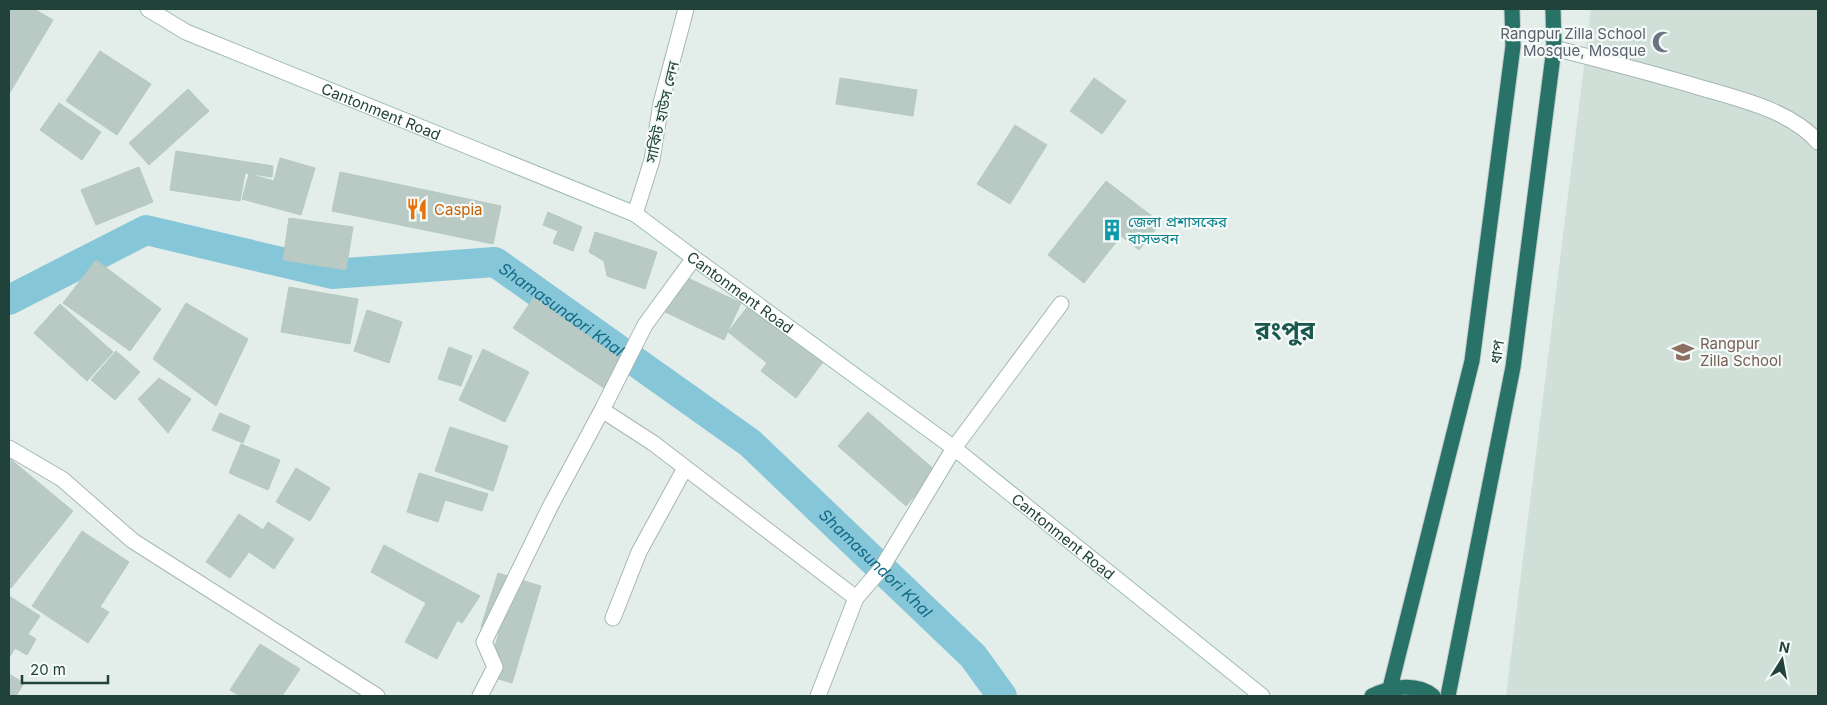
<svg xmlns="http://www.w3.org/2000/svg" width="1827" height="705" font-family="Inter,'Noto Sans Bengali',sans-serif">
<rect width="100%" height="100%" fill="#e3eeea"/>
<!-- built -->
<path fill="#d1dfd9" d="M 1591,9 L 1818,9 L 1818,696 L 1506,696 Z"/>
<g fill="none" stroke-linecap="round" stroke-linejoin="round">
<!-- canal -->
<path stroke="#86c6d9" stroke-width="30" id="s1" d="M 9,300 L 146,230 L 332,274 L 495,262 L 750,443 L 973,656 L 1002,696"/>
</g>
<!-- building -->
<path fill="#b8cac3" stroke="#b5c9c2" d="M 9,9 L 34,9 L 53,20 L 9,94 Z
M 100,51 L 151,84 L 117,135 L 66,101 Z
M 840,78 L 917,90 L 913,116 L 836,104 Z
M 1094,78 L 1126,101 L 1102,134 L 1070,111 Z
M 188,89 L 209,111 L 149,165 L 129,143 Z
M 59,103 L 101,132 L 82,160 L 40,130 Z
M 1015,125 L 1047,145 L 1010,204 L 977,184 Z
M 176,151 L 273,166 L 272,177 L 245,173 L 240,201 L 170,190 Z
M 280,158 L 315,168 L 301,215 L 242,199 L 249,174 L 274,181 Z
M 139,167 L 153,202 L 96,225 L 81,190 Z
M 340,172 L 501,206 L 493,244 L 332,211 Z
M 1106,181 L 1161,223 L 1139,250 L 1121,236 L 1084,283 L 1048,255 Z
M 548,212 L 582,227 L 573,251 L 553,243 L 558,231 L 543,225 Z
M 289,218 L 353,227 L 346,270 L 283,260 Z
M 595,232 L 657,252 L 645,289 L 607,276 L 604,261 L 589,252 Z
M 96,260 L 161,309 L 130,351 L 63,303 Z
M 677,273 L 741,303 L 724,340 L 659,309 Z
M 289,287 L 358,299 L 350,344 L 281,332 Z
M 534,297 L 624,361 L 607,390 L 513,328 Z
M 186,303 L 248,339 L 216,406 L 153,359 Z
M 60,304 L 113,352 L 87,381 L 34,333 Z
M 749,305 L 823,362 L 796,398 L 761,371 L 767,363 L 728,332 Z
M 367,310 L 402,322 L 389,363 L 354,351 Z
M 449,347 L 472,356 L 461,386 L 438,379 Z
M 483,349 L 529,372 L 505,422 L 459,400 Z
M 116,351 L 140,372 L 115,400 L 91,380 Z
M 159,378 L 191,399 L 168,433 L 138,399 Z
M 868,412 L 936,471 L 906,506 L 838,446 Z
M 220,413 L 250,426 L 243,443 L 212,430 Z
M 450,427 L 508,446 L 493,491 L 435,471 Z
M 241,444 L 280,460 L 268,490 L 229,473 Z
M 9,458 L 73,511 L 11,588 L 9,586 Z
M 296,468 L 330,488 L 310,521 L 276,502 Z
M 419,473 L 488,494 L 482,511 L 445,500 L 438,522 L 407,512 Z
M 239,514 L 263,530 L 268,522 L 294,539 L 274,569 L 249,552 L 230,578 L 206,562 Z
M 82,531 L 129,562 L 100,607 L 109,612 L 88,643 L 32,606 Z
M 384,545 L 480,596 L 462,623 L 371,572 Z
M 498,573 L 541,586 L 512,683 L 486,675 L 499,633 L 481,627 Z
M 9,596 L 40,616 L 28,634 L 36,639 L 27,655 L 15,648 L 9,658 Z
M 426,603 L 457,621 L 437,659 L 405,642 Z
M 260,644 L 300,669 L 282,696 L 240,696 L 230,690 Z
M 9,674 L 24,683 L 16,696 L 9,696 Z"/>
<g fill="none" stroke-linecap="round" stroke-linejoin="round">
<!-- lane casing -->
<g stroke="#a5b7b2" stroke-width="17">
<path id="lane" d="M 1554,48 C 1601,60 1648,72 1695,86 C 1735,98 1789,109 1818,142"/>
</g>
<!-- street casing -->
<g stroke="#a5b7b2" stroke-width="17">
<path id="street" d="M 635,214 L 652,160 L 661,103 L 686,9
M 602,410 L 653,443 L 856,598
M 9,448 L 62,479 L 133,541 L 377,696
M 613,618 L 639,552 L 685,468
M 480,696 L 495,667 L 484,642 L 551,505 L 602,410 L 645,325 L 694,258
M 818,696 L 856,598 L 881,569 L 954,448 L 1061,304"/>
</g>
<!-- secondary casing -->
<g stroke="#a0bbb4" stroke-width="17">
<g id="secondary">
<path id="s2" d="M 148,9 L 186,32 L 635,214 L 694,258 L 954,448 L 1262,696"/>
</g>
</g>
<!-- highway casing -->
<g stroke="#c1cac8" stroke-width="17">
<path id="highway" d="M 1390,688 L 1472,361 L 1513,46 L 1512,9
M 1372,696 C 1390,687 1416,682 1433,696
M 1448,696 L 1513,367 L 1554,48 L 1553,9"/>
</g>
<!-- lane -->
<use href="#lane" stroke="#fff" stroke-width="15"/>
<!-- street -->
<use href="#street" stroke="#fff" stroke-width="15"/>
<!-- secondary -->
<use href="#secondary" stroke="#fff" stroke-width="15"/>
<!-- highway -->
<use href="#highway" stroke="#297268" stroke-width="15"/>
</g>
<!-- icons -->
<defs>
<g id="mosque-bare" transform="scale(1.725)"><path d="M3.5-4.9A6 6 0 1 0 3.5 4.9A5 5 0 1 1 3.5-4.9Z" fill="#6b7280" stroke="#f4faf8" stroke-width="2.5" paint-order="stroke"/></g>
<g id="restaurant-bare" transform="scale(1.725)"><path d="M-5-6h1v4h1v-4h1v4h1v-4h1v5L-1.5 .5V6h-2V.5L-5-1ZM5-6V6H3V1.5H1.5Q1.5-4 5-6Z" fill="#e8710a" stroke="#f4faf8" stroke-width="2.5" paint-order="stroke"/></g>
<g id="building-bare" transform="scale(1.725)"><path d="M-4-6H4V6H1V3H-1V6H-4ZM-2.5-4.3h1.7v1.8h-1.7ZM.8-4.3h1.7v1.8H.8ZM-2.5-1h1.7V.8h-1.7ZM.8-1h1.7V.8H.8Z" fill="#0f9aa8" stroke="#f4faf8" stroke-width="2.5" paint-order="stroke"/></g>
<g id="school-bare" transform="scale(1.725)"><path d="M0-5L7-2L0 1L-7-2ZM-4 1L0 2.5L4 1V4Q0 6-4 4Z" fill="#8d6e63" stroke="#f4faf8" stroke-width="2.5" paint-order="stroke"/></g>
</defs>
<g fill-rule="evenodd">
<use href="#mosque-bare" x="1663" y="42"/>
<use href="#restaurant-bare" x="417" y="209"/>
<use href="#building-bare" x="1112" y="230"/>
<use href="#school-bare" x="1683" y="352"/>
</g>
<g text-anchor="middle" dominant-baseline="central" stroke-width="4.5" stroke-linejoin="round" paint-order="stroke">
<!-- worship labels -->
<g font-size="15" fill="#5b616d" stroke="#f4faf8" text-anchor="end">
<text x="1646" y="33">Rangpur Zilla School<tspan x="1646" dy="17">Mosque, Mosque</tspan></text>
</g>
<!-- street labels -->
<g font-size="15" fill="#20423b" stroke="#f4faf8">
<text stroke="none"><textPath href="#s2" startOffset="255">Cantonment Road</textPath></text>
<text transform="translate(662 112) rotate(-77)">সার্কিট হাউস লেন</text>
<text stroke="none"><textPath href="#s2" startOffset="660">Cantonment Road</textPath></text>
<text transform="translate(1497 352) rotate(-82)">ধাপ</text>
<text stroke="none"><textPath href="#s2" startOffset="1065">Cantonment Road</textPath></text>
</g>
<!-- food labels -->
<g font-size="15" fill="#c56008" stroke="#f4faf8" text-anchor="start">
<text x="434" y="209">Caspia</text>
</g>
<!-- culture labels -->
<g font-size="15" fill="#0d838f" stroke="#f4faf8" text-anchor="start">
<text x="1128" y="221">জেলা প্রশাসকের<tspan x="1128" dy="17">বাসভবন</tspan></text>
</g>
<!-- education labels -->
<g font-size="15" fill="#785e54" stroke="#f4faf8" text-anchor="start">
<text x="1700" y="343">Rangpur<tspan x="1700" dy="17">Zilla School</tspan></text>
</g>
<!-- water labels -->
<g font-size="16" font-style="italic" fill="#136a85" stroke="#f4faf8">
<text stroke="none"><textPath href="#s1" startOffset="590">Shamasundori Khal</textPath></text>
<text stroke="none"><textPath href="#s1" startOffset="995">Shamasundori Khal</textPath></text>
</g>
<!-- town labels -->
<g font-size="25" font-weight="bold" fill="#1a574c" stroke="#f4faf8">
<text x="1285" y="330">রংপুর</text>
</g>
</g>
<!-- border -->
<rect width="1827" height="705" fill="none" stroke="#20423b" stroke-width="20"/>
<!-- north arrow -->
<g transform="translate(1782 660) rotate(11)" stroke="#f4faf8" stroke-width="4" paint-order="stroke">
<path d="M0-4L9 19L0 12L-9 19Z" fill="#20423b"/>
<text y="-8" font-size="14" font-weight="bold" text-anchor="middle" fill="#20423b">N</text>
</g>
<!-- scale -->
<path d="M22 675v8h86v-8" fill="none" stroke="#20423b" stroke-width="2.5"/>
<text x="30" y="675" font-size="15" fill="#20423b" stroke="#f4faf8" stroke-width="4" paint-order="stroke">20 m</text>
</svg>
